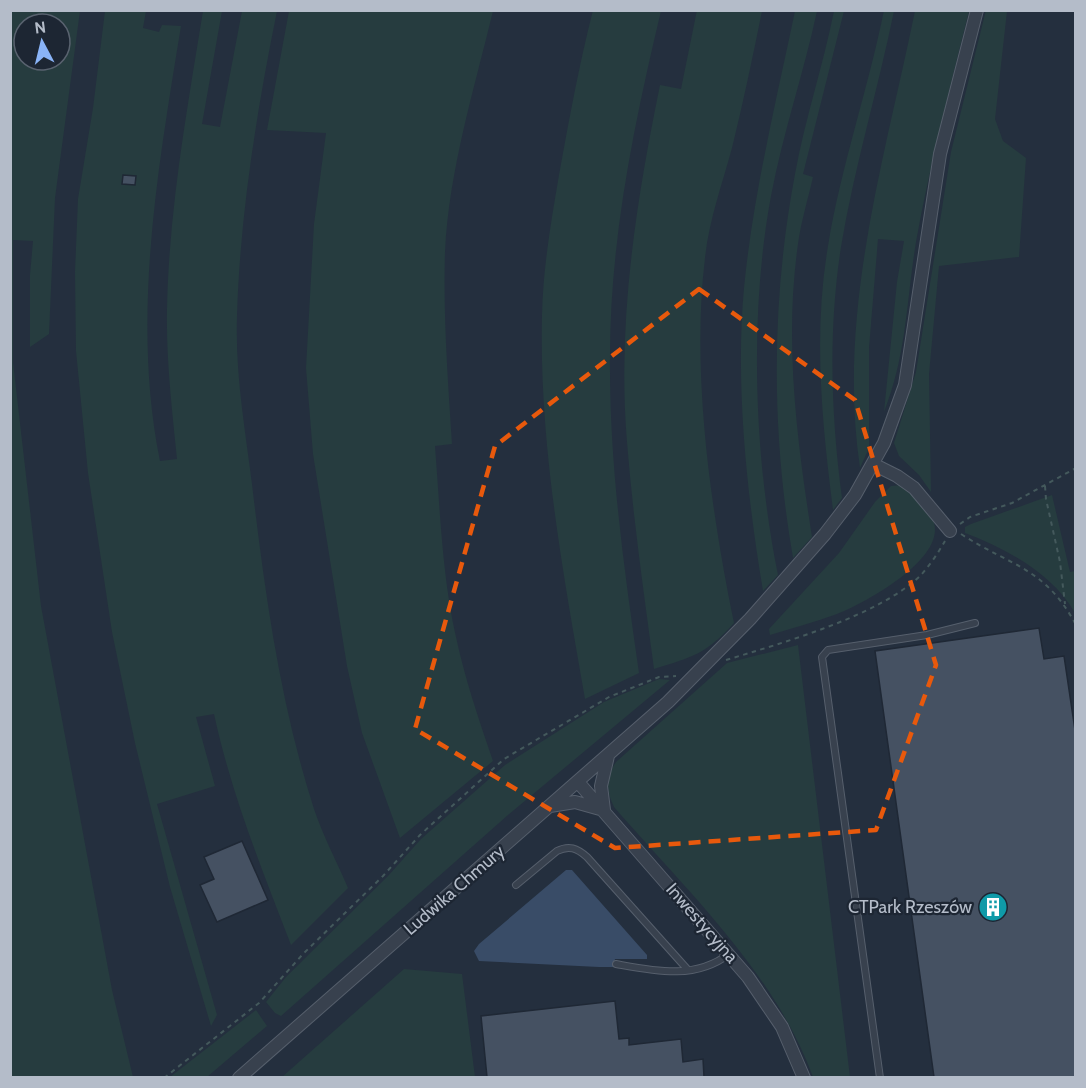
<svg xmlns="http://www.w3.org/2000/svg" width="1086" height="1088" font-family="Cabin,sans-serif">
<rect width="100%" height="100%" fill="#242f3e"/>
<!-- green -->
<path fill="#263c3f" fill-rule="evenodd" d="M 593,10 L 661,11 C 634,124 610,240 610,356 C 609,463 624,568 639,673 L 585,699 C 563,573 539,444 542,315 C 543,268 551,222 559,175 C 569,120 579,65 593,10 Z
M 697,10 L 762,11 C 753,56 743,103 732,148 C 722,185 709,220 705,258 C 691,374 711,510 734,623 C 706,654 693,657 654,669 C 644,594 633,518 627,442 C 617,322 636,202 660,85 L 681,89 Z
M 884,10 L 894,11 C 878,90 854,168 841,247 C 828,331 831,415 842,498 L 833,510 C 822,423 813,334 828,246 C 841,166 868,90 884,10 Z
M 986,10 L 1007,11 L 995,119 L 1003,141 L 1026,158 L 1019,257 L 939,266 L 929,374 L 931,492 L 919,475 L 899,456 L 894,443 L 916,372 L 951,152 Z
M 10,11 L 80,11 L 55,198 L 49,334 L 30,347 L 30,275 L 33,241 L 13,240 L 13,362 L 41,606 L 112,990 L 133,1077 L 11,1077 ZM 24,24 L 60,24 L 60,60 L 24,60 Z
M 105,11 L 146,11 L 143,28 L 159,32 L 162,25 L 181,26 C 158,168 131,318 160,461 L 177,459 C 172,409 166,359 167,309 C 169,208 187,110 203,11 L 222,11 L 202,124 L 220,127 L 242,11 L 277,11 C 257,110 240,214 237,316 C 235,373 245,428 252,484 C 265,594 280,703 314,809 C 323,836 337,862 348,888 L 291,945 C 262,870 231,793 214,714 L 196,717 L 215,786 L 157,804 L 217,1015 L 211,1026 L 170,887 L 135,743 L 112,632 L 88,473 L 76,351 L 75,272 L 78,199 L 93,108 Z
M 289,11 L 493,11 C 474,90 449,170 445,252 C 443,316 448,380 452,444 L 435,446 C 440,509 442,575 456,637 C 465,679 479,720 493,761 L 400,838 L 362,733 L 347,666 L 313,454 L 306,368 L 314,224 L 326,133 L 267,130 Z
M 795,11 L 817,11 C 804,72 783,133 771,196 C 749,314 754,457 778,575 L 763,591 C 747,496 735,384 744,288 C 753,195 776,102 795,11 Z
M 834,11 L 844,11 L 803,174 L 813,177 C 808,199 801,222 798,244 C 784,342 797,441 812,537 L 793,558 C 771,431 771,301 795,174 C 805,119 823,66 834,11 Z
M 915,11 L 969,11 C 950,88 930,164 916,242 C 906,303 907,353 884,412 L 897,282 L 904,241 L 878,239 L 869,348 L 869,448 L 860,468 C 837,312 884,162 915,11 Z
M 903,485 C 911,495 929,511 933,520 C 949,558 863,604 837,614 C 815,622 792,628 770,635 L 769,629 L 839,553 L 875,502 L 891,486 Z
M 1052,495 L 1070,572 L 1075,571 L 1075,613 C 1052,573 1007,549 965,533 L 965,527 L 971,524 Z
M 798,645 L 850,1077 L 813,1077 C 775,973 686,890 614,807 C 606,790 605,778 616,762 L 727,663 Z
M 659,679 L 670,680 L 508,815 L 281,1016 L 275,1013 L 266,1002 L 286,977 L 388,876 L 421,839 L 505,765 L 604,702 Z
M 404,969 L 462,974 L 475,1077 L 282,1077 Z
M 256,1010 L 267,1026 L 207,1077 L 170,1077 Z"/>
<!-- water -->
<path fill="#394c67" d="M 566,870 L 572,870 L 647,955 L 647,959 L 615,959 L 613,967 L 599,967 L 479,961 L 474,951 L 479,944 Z"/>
<!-- building -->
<path fill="#455162" stroke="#1f2835" stroke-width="1.5" d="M 123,175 L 136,176 L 135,185 L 122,184 Z
M 1039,628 L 1044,659 L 1064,656 L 1076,737 L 1076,1077 L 934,1077 L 875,651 Z
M 242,841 L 268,900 L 217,922 L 200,885 L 214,879 L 204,857 Z
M 615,1001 L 619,1039 L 629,1038 L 629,1045 L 681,1039 L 683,1062 L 703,1059 L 704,1077 L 487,1077 L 481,1016 Z"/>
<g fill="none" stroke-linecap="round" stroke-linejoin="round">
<!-- service casing -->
<g stroke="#565f6c" stroke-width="8">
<path id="service" d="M 516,885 L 557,851 C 569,845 577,848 587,857 L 688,970
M 616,964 C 655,971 695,980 729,954
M 880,1078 L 822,657 L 828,650 L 927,635 L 975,623"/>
</g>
<!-- minor casing -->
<g stroke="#565f6c" stroke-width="14">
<path id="minor" d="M 873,464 L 897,476 L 914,488 L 950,531
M 578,782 L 748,977 L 782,1027 L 804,1078
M 550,806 L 575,802 L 600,809
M 604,810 L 601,786 L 608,756
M 239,1078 L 668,702 L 750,619 L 825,534 L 855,495 L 884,443 L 905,385 L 940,154 L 977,10"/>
</g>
<!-- path -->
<path stroke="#44595c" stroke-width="2" stroke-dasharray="4.5 4.5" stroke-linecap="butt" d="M 1045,486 L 1046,499 L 1060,562 L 1065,604
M 960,524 L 970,517 L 1012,503 L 1076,468
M 961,534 C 1010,566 1045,567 1076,625
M 726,660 C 782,643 879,616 921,575 C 930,565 938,553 945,541
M 164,1078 L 259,1003 L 303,954 L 383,876 L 420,835 L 504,759 L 609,697 L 659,677 L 676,676"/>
<!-- service -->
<use href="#service" stroke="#38414e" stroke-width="6"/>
<!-- minor -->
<use href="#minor" stroke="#38414e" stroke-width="12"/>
</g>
<!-- marked area -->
<path fill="none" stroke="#e8590c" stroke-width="4.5" stroke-dasharray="12 8" stroke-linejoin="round" d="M 699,289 L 855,400 L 936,665 L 876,830 L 615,848 L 415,729 L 495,446 Z"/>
<!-- icons -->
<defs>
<g id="building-disc" transform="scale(1.5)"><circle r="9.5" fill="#0f9aa8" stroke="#1d2633"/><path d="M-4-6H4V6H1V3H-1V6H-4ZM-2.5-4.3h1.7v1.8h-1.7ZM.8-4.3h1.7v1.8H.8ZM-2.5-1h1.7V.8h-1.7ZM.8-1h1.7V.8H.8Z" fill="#fff"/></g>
</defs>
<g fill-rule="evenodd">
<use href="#building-disc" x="993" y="907"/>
</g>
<g text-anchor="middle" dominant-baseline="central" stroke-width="4.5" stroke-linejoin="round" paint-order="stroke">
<!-- street labels -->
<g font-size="18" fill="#b4bcc9" stroke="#1d2633">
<text transform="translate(454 890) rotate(-41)">Ludwika Chmury</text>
<text transform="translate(702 923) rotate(49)">Inwestycyjna</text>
</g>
<!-- poi labels -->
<g font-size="18" fill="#b4bcc9" stroke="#1d2633" text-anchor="end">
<text x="972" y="907">CTPark Rzeszów</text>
</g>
</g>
<!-- border -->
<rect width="1086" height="1088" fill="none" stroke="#b4bcc9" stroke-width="24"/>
<!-- north arrow -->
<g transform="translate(42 42) rotate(353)"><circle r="28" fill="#1d2633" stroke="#59626f" stroke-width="1.5"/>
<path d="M0-4.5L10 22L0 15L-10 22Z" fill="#8ab4f8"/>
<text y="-9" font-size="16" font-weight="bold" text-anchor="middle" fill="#b4bcc9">N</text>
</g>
</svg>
